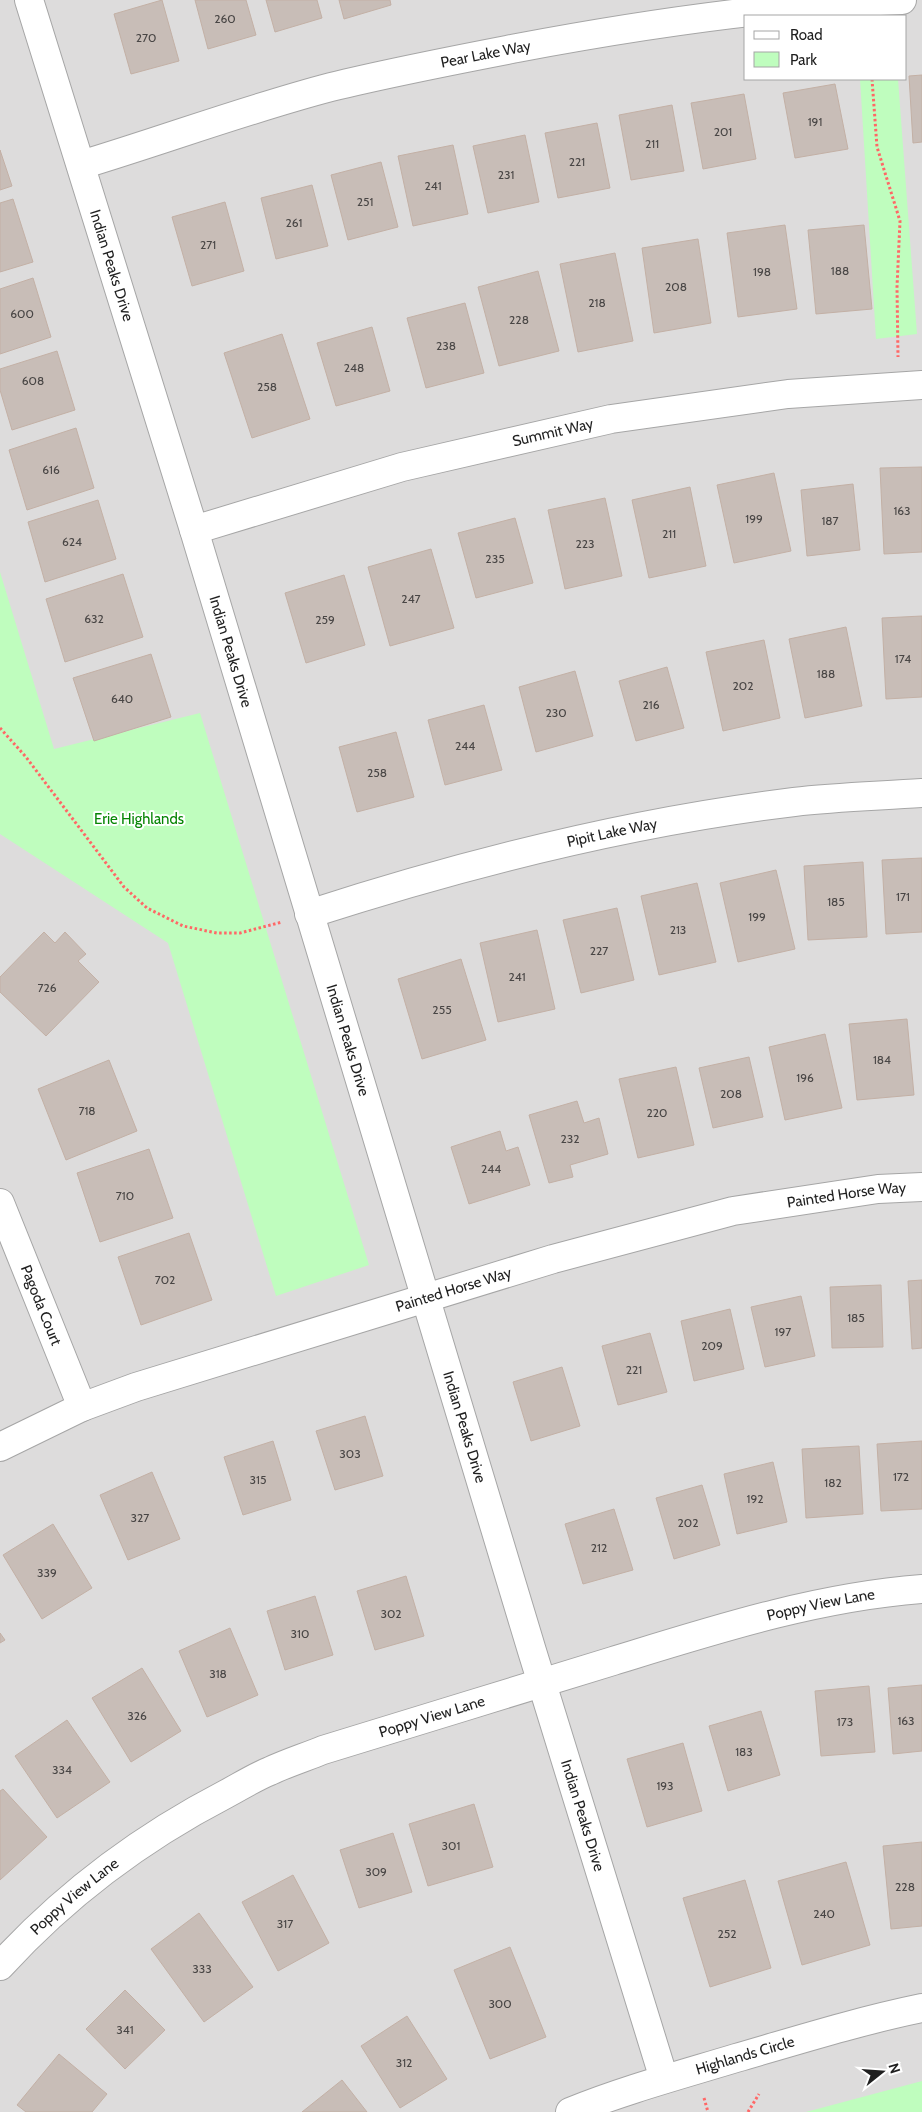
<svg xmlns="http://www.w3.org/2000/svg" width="922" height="2112" font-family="Cabin,sans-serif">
<rect width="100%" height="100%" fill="#f0ebe4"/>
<!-- residential -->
<path fill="#dddcdc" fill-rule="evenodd" d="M 0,0 L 922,0 L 922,2112 L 0,2112 ZM 746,16 L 906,16 L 906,79 L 746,79 Z"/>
<!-- park -->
<path fill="#bffdbe" d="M 860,79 L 898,79 L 917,334 L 876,339 Z
M 0,572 L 54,749 L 200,713 L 369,1265 L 276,1296 L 168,943 L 0,834 Z
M 922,2081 L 922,2112 L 806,2112 Z"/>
<!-- building -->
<path fill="#c8bdb7" stroke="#c3b0a5" d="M 162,0 L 179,61 L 131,74 L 114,14 Z
M 195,0 L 246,0 L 256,35 L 208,49 Z
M 266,0 L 317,0 L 322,18 L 275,32 Z
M 339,0 L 390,0 L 391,5 L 344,19 Z
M 922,75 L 922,142 L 913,143 L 909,76 Z
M 835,84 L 848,149 L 795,158 L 783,93 Z
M 744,94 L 756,159 L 703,169 L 691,103 Z
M 672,105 L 684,171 L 631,180 L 619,115 Z
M 597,123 L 610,188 L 558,198 L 545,133 Z
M 525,135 L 539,202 L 488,213 L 473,146 Z
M 453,145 L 468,214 L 413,226 L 398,156 Z
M 0,150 L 12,186 L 0,190 Z
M 381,162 L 398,227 L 348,240 L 331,175 Z
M 312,185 L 328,246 L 276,259 L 261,198 Z
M 13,199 L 33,262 L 0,272 L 0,203 Z
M 225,202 L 244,271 L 192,286 L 172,217 Z
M 785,225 L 797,309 L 738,317 L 727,233 Z
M 864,225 L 872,309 L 816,314 L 808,230 Z
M 698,239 L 711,323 L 654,333 L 642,248 Z
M 615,253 L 633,341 L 578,352 L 560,264 Z
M 538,271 L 559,351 L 499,366 L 478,287 Z
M 33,278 L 51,337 L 0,354 L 0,289 Z
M 465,303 L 484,373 L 426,388 L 407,318 Z
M 372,327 L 390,391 L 336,406 L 317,343 Z
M 282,334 L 310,419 L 252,438 L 224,353 Z
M 57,351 L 75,410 L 12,430 L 0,390 L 0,369 Z
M 76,428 L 94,488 L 27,510 L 9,450 Z
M 922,467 L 922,552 L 884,554 L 880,468 Z
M 774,473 L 791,551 L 734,563 L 717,485 Z
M 853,484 L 860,550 L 807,556 L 801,490 Z
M 690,487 L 706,566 L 649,578 L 632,500 Z
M 605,498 L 622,576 L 565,589 L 548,510 Z
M 98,500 L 116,559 L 45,582 L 28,522 Z
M 515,518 L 533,583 L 476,598 L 458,533 Z
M 431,549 L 454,628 L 390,646 L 368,567 Z
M 123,574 L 143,637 L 65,662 L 46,599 Z
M 344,575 L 365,645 L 306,663 L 285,593 Z
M 922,616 L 922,697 L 886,699 L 882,618 Z
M 846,627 L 862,706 L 805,718 L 789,639 Z
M 764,640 L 780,718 L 723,731 L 706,652 Z
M 151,654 L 171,717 L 94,741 L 73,678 Z
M 667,667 L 684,728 L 636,741 L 619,681 Z
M 575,671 L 593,736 L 536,752 L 519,687 Z
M 484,705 L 502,770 L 445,785 L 428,720 Z
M 396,732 L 414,797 L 357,812 L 339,747 Z
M 922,858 L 922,932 L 886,934 L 882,860 Z
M 863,862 L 867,937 L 808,940 L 804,866 Z
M 776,870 L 795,949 L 738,962 L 720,883 Z
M 697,883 L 716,962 L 659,975 L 641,896 Z
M 617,908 L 634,980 L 581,993 L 563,920 Z
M 537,930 L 555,1009 L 498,1022 L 480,943 Z
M 44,932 L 55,943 L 65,932 L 86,954 L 78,961 L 99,982 L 46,1036 L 0,992 L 0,977 Z
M 461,959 L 486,1040 L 422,1059 L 398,979 Z
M 907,1019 L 914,1095 L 857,1100 L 849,1024 Z
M 825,1034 L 842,1108 L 785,1120 L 769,1047 Z
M 749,1057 L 763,1117 L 713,1128 L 699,1068 Z
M 109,1060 L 137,1131 L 66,1160 L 38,1089 Z
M 676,1067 L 694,1145 L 638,1158 L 619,1079 Z
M 577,1101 L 584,1123 L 599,1118 L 608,1154 L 570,1165 L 573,1177 L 549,1183 L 529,1115 Z
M 500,1131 L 506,1151 L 518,1147 L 530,1185 L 469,1204 L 451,1147 Z
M 149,1149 L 173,1218 L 100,1242 L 77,1173 Z
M 189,1233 L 212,1300 L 141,1325 L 118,1257 Z
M 922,1280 L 922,1348 L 912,1349 L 908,1281 Z
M 881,1285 L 883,1347 L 832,1348 L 830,1287 Z
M 801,1296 L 815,1356 L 765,1367 L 751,1307 Z
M 730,1309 L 744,1369 L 694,1381 L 681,1321 Z
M 650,1333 L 667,1392 L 618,1405 L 602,1346 Z
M 562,1367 L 580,1426 L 531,1441 L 513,1382 Z
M 365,1416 L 383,1476 L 335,1490 L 316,1431 Z
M 273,1441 L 291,1500 L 243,1515 L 224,1457 Z
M 922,1441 L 922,1509 L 881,1511 L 877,1444 Z
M 859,1446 L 863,1514 L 806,1518 L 802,1449 Z
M 773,1462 L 787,1522 L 737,1534 L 724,1474 Z
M 152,1472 L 180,1539 L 128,1560 L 100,1495 Z
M 702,1485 L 720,1545 L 674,1559 L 656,1498 Z
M 614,1509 L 633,1570 L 583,1584 L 565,1524 Z
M 53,1524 L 92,1588 L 42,1619 L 3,1555 Z
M 406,1576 L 424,1636 L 375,1650 L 357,1591 Z
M 315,1596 L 333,1655 L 285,1670 L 267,1611 Z
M 230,1628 L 258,1695 L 207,1717 L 179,1651 Z
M 0,1633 L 5,1640 L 0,1643 Z
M 142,1668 L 181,1731 L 131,1762 L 92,1698 Z
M 922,1685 L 922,1751 L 893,1754 L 888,1688 Z
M 869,1686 L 875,1752 L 821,1756 L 815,1691 Z
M 761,1711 L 780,1775 L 728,1791 L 709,1726 Z
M 67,1720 L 110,1782 L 57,1818 L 15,1756 Z
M 683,1743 L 702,1811 L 647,1827 L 627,1759 Z
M 3,1789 L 47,1837 L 0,1880 L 0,1791 Z
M 474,1804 L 493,1867 L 428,1886 L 409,1824 Z
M 393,1833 L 412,1892 L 359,1908 L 340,1850 Z
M 922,1842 L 922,1926 L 891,1929 L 883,1846 Z
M 846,1862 L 870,1945 L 802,1965 L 778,1881 Z
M 293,1875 L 329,1943 L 278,1971 L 242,1902 Z
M 745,1880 L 771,1968 L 710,1987 L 683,1898 Z
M 199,1913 L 253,1987 L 204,2022 L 151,1949 Z
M 510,1947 L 546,2037 L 490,2059 L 454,1970 Z
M 125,1990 L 165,2030 L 125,2069 L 86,2029 Z
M 407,2016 L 447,2079 L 400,2108 L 361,2046 Z
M 59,2054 L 107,2094 L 92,2112 L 26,2112 L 17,2105 Z
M 342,2080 L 367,2112 L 302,2112 Z"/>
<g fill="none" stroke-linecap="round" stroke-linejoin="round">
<!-- minor casing -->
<g stroke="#a6a6a6" stroke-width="30">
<g id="minor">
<path id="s1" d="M 29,0 L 194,530 L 532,1651 L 664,2079"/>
<path id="s2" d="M 81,165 C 164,140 247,109 331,87 C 392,72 455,60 517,48 C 644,24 772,5 902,0"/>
<path id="s3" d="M 194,530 L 402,467 L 611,419 L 788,394 L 922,385"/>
<path id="s4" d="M 309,914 C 467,863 629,822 794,802 C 836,797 879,796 922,793"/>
<path id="s5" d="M 0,1203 L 82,1407"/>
<path id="s6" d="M 0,1447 L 82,1407 L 136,1387 L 553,1259 L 733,1211 L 878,1189 L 922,1187"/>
<path id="s7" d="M 0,1966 C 65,1895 141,1838 226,1794 C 241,1786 255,1777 270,1771 C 287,1763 306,1757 323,1750 C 420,1720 516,1691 613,1661 C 714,1630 816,1597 922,1589"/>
<path id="s8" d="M 570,2112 C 624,2090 680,2075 736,2058 C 798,2040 859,2021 922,2008"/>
</g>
</g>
<!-- path -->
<path stroke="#ff6766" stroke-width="3" stroke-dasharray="2.5 2.5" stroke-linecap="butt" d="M 872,79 L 877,147 L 900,221 L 897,287 L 898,357
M 0,728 L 26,757 L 124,887 L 147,908 L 183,926 L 217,933 L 240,933 L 282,922
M 704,2098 L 708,2112
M 748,2112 L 759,2094"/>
<!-- minor -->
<use href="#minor" stroke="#fff" stroke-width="28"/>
</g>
<g text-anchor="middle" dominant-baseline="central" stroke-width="4" stroke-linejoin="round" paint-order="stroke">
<!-- number labels -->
<g font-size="12" fill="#494645">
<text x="225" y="18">260</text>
<text x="146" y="37">270</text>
<text x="815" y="121">191</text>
<text x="723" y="131">201</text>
<text x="652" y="143">211</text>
<text x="577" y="161">221</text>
<text x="506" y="174">231</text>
<text x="433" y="185">241</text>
<text x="365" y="201">251</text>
<text x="294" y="222">261</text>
<text x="208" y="244">271</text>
<text x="840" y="270">188</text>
<text x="762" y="271">198</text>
<text x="676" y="286">208</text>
<text x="597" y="302">218</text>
<text x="22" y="313">600</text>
<text x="519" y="319">228</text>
<text x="446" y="345">238</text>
<text x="354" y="367">248</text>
<text x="33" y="380">608</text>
<text x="267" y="386">258</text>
<text x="51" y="469">616</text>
<text x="902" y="510">163</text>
<text x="754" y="518">199</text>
<text x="830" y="520">187</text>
<text x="669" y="533">211</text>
<text x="72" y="541">624</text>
<text x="585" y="543">223</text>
<text x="495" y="558">235</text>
<text x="411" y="598">247</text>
<text x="94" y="618">632</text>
<text x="325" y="619">259</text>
<text x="903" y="658">174</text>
<text x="826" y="673">188</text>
<text x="743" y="685">202</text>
<text x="122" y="698">640</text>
<text x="651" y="704">216</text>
<text x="556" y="712">230</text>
<text x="465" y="745">244</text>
<text x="377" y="772">258</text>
<text x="903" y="896">171</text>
<text x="836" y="901">185</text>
<text x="757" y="916">199</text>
<text x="678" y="929">213</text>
<text x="599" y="950">227</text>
<text x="517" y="976">241</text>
<text x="47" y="987">726</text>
<text x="442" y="1009">255</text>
<text x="882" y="1059">184</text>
<text x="805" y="1077">196</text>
<text x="731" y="1093">208</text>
<text x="87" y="1110">718</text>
<text x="657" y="1112">220</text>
<text x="570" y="1138">232</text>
<text x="491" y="1168">244</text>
<text x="125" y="1195">710</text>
<text x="165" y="1279">702</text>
<text x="856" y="1317">185</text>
<text x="783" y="1331">197</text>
<text x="712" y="1345">209</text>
<text x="634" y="1369">221</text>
<text x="350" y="1453">303</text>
<text x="901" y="1476">172</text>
<text x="258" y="1479">315</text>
<text x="833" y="1482">182</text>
<text x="755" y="1498">192</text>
<text x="140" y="1517">327</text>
<text x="688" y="1522">202</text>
<text x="599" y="1547">212</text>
<text x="47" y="1572">339</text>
<text x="391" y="1613">302</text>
<text x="300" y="1633">310</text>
<text x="218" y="1673">318</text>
<text x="137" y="1715">326</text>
<text x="906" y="1720">163</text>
<text x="845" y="1721">173</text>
<text x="744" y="1751">183</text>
<text x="62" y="1769">334</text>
<text x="665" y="1785">193</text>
<text x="451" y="1845">301</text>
<text x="376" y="1871">309</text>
<text x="905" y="1886">228</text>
<text x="824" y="1913">240</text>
<text x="285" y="1923">317</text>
<text x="727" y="1933">252</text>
<text x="202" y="1968">333</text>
<text x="500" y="2003">300</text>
<text x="125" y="2029">341</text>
<text x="404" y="2062">312</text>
</g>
<!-- street labels -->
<g font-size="15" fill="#1f1f1f" stroke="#fff">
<text stroke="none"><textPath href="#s2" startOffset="420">Pear Lake Way</textPath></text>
<text stroke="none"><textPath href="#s1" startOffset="278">Indian Peaks Drive</textPath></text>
<text stroke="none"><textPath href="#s3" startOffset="372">Summit Way</textPath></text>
<text stroke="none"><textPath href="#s1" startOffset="682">Indian Peaks Drive</textPath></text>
<text stroke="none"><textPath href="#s4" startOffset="314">Pipit Lake Way</textPath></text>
<text stroke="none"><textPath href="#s1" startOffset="1088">Indian Peaks Drive</textPath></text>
<text stroke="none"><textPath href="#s6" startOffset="886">Painted Horse Way</textPath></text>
<text stroke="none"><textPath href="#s6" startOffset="481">Painted Horse Way</textPath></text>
<text stroke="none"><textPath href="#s5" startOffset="110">Pagoda Court</textPath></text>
<text stroke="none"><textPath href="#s1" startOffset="1492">Indian Peaks Drive</textPath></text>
<text stroke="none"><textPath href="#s7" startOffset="911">Poppy View Lane</textPath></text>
<text stroke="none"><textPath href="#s7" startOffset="506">Poppy View Lane</textPath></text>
<text stroke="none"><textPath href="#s1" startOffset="1898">Indian Peaks Drive</textPath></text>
<text stroke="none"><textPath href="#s7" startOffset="102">Poppy View Lane</textPath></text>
<text stroke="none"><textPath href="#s8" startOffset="184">Highlands Circle</textPath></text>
</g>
<!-- park labels -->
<g font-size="15" fill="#068504" stroke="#fff">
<text x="139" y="819">Erie Highlands</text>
</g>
</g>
<!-- legend -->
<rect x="744" y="15" width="162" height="65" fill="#ffffff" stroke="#a5a5a5"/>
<rect x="754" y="31" width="25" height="8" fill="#ffffff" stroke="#a5a5a5"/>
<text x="790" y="40" font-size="15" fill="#1f1f1f">Road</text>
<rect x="754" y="52" width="25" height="15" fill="#bffdbe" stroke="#a5a5a5"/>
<text x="790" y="65" font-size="15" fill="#1f1f1f">Park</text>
<!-- north arrow -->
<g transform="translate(882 2072) rotate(73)" stroke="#ffffff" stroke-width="4" paint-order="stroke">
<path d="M0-4L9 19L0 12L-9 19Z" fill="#1f1f1f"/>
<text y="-8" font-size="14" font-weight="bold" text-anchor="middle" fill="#1f1f1f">N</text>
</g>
</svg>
